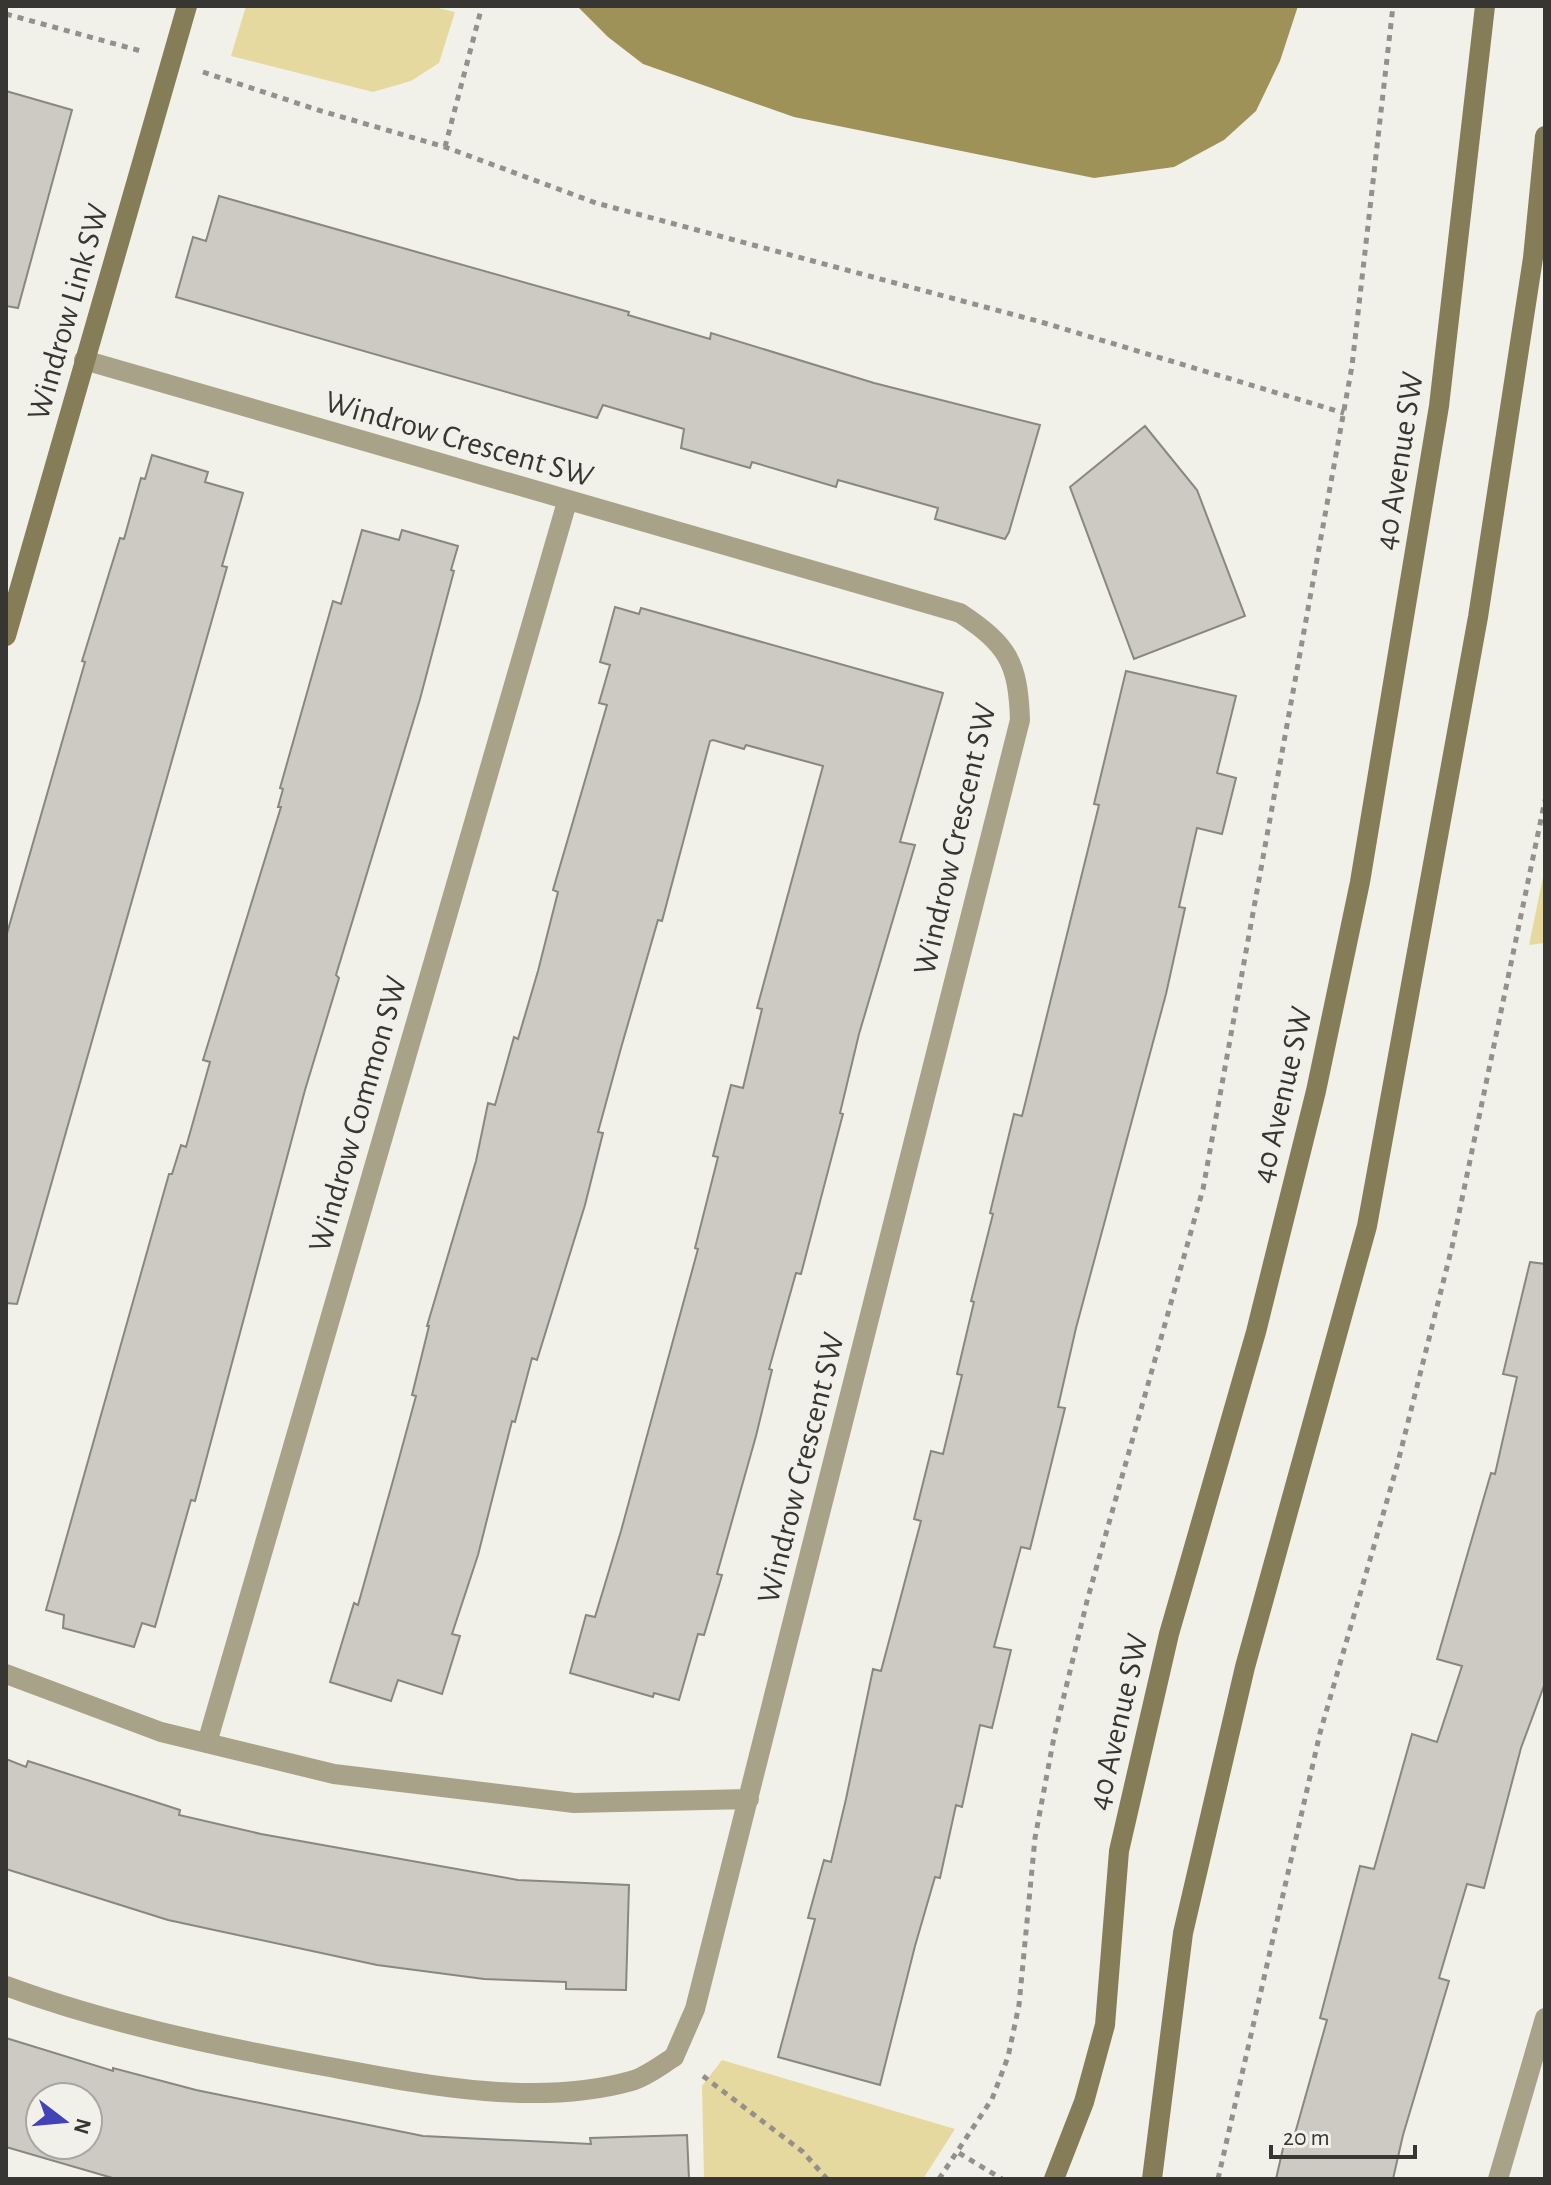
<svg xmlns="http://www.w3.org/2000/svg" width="1551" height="2185" font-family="'Alegreya Sans',sans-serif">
<rect width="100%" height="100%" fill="#f2f1e9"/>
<!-- green -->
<path fill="#e6d9a0" d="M 246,6 L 430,6 L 455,12 L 439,63 L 411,81 L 373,92 L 231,56 Z
M 1545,867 L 1545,943 L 1529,945 Z
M 722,2060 L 955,2129 L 923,2179 L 704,2179 L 702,2086 Z"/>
<!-- water -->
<path fill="#9f9258" d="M 577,6 L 1298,6 L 1280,61 L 1256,111 L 1224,140 L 1174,167 L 1094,178 L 794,117 L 643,64 L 608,37 Z"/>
<!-- building -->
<path fill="#cccac3" stroke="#888780" stroke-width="2" fill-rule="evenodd" d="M 6,91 L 72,110 L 18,308 L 6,306 Z
M 219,196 L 629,312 L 628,315 L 710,339 L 711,333 L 874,383 L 1040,425 L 1009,532 L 1005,539 L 935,519 L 938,508 L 838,480 L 836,487 L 752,462 L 750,468 L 681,448 L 684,429 L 603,405 L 597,418 L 176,297 L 193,237 L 206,241 Z
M 1145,426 L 1197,490 L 1245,616 L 1134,659 L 1070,487 Z
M 152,455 L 208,472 L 205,482 L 243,493 L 222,566 L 227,567 L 17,1304 L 6,1303 L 6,937 L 85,662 L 82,661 L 120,538 L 124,539 L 141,478 L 145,479 Z
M 362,530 L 399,540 L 402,530 L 458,546 L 451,570 L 454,571 L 420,699 L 336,975 L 339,978 L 305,1090 L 195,1501 L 191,1500 L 155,1627 L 142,1623 L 134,1647 L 63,1628 L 64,1615 L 46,1610 L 169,1174 L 172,1174 L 181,1145 L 186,1147 L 210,1062 L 203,1060 L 281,807 L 278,807 L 283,789 L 280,788 L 333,601 L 341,604 Z
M 615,607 L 639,614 L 641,608 L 943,693 L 900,842 L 915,845 L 859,1034 L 840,1113 L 843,1114 L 801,1274 L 796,1273 L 769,1369 L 772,1370 L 756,1436 L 717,1574 L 722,1575 L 704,1635 L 698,1634 L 679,1700 L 654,1693 L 653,1697 L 570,1673 L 586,1615 L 595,1617 L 621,1531 L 698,1249 L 695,1248 L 718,1157 L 713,1156 L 731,1085 L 743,1088 L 762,1009 L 757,1008 L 823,766 L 746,745 L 744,749 L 713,740 L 710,741 L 662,921 L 658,920 L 621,1048 L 598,1132 L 603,1133 L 585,1205 L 537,1360 L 532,1358 L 515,1422 L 512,1421 L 478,1555 L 452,1634 L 460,1636 L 442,1694 L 398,1680 L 391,1701 L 330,1682 L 354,1603 L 358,1605 L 394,1477 L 416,1396 L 412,1395 L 429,1326 L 427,1326 L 476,1161 L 488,1103 L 495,1105 L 514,1037 L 518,1039 L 538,971 L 558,892 L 553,890 L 607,705 L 599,703 L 610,665 L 600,662 Z
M 1126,671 L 1236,696 L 1217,773 L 1236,778 L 1222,834 L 1197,828 L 1179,907 L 1185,908 L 1166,994 L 1076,1328 L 1058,1407 L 1065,1408 L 1047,1481 L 1030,1549 L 1021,1547 L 994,1647 L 1011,1650 L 992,1728 L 980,1725 L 962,1807 L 956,1805 L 940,1878 L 935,1877 L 915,1946 L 880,2085 L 778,2057 L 815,1919 L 808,1918 L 824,1860 L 831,1862 L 846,1799 L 873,1669 L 881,1671 L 921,1521 L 914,1519 L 931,1451 L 943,1454 L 962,1375 L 957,1374 L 974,1302 L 971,1301 L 993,1214 L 990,1213 L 1014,1114 L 1022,1116 L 1099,805 L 1094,804 Z
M 1530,1262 L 1545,1264 L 1545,1683 L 1521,1748 L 1484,1888 L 1467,1884 L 1439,1978 L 1449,1981 L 1403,2135 L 1393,2179 L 1276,2179 L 1286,2135 L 1294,2137 L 1327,2020 L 1320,2018 L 1360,1866 L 1374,1869 L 1412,1734 L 1437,1742 L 1462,1666 L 1437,1659 L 1491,1473 L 1495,1474 L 1517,1377 L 1503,1374 Z
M 6,1759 L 26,1767 L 28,1761 L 180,1810 L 179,1815 L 261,1834 L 518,1880 L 629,1885 L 626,1990 L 566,1989 L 566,1982 L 484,1979 L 377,1965 L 168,1920 L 6,1869 Z
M 6,2038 L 113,2071 L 113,2068 L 196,2090 L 423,2136 L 591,2144 L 590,2138 L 687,2135 L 689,2179 L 116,2179 L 6,2147 ZM 40,2097 L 88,2097 L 88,2145 L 40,2145 Z"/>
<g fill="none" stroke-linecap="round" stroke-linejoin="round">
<!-- path -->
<path stroke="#92918c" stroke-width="5" stroke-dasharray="6 6" stroke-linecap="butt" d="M 6,14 L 141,51
M 203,72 L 318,110 L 445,147 L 596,203 L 1041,322 L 1344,413
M 445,147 L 482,6
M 703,2076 L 803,2152 L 827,2179
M 959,2153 L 1002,2179
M 939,2179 L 992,2099 L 1008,2057 L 1019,2005 L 1035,1838 L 1054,1737 L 1087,1601 L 1203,1189 L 1352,366 L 1393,6
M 1218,2179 L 1320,1733 L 1397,1466 L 1452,1247 L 1545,800"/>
<!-- lane -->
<path stroke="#a8a289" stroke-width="20" d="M 6,1986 C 109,2024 217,2046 324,2066 C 420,2084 535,2108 631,2081 C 646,2077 661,2065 674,2057"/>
<!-- street -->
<path stroke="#a8a289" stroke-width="20" d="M 84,360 L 960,613 C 1008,645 1018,662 1020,720 L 695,2009 L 674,2057
M 6,1674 L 161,1732 L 334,1774 L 574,1803 L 749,1799
M 207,1743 L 567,502
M 1498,2179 L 1545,2018"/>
<!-- secondary -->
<path stroke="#857d58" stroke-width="20" d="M 6,636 L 187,6
M 1054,2179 L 1084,2102 L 1105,2025 L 1119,1851 L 1169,1634 L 1256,1332 L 1316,1091 L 1360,882 L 1439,406 L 1485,6
M 1152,2179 L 1183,1933 L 1245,1667 L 1367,1226 L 1478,617 L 1533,258 L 1545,136"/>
</g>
<g text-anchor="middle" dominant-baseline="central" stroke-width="8" stroke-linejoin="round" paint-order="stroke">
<!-- street labels -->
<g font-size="32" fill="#373633" stroke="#f2f1e9">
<text transform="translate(68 312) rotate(-74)">Windrow Link SW</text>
<text transform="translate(459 439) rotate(16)">Windrow Crescent SW</text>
<text transform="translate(1399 461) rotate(-81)">40 Avenue SW</text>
<text transform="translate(955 839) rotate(-77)">Windrow Crescent SW</text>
<text transform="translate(1282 1095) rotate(-77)">40 Avenue SW</text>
<text transform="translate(358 1114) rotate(-74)">Windrow Common SW</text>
<text transform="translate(801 1468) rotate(-76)">Windrow Crescent SW</text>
<text transform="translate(1118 1722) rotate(-77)">40 Avenue SW</text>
</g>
</g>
<!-- border -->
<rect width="1551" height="2185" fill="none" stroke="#373633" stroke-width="16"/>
<!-- north arrow -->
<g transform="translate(64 2121) rotate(106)"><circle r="38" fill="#f2f1e9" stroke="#a7a6a0" stroke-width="2"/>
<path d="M0-6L14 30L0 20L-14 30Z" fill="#4342b7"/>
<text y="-12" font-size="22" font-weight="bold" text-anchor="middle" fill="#373633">N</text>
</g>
<!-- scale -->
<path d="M1271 2145v12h144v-12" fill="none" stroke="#373633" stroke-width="4"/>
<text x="1283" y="2145" font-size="24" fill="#373633" stroke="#f2f1e9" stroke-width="6" paint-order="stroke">20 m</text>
</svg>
